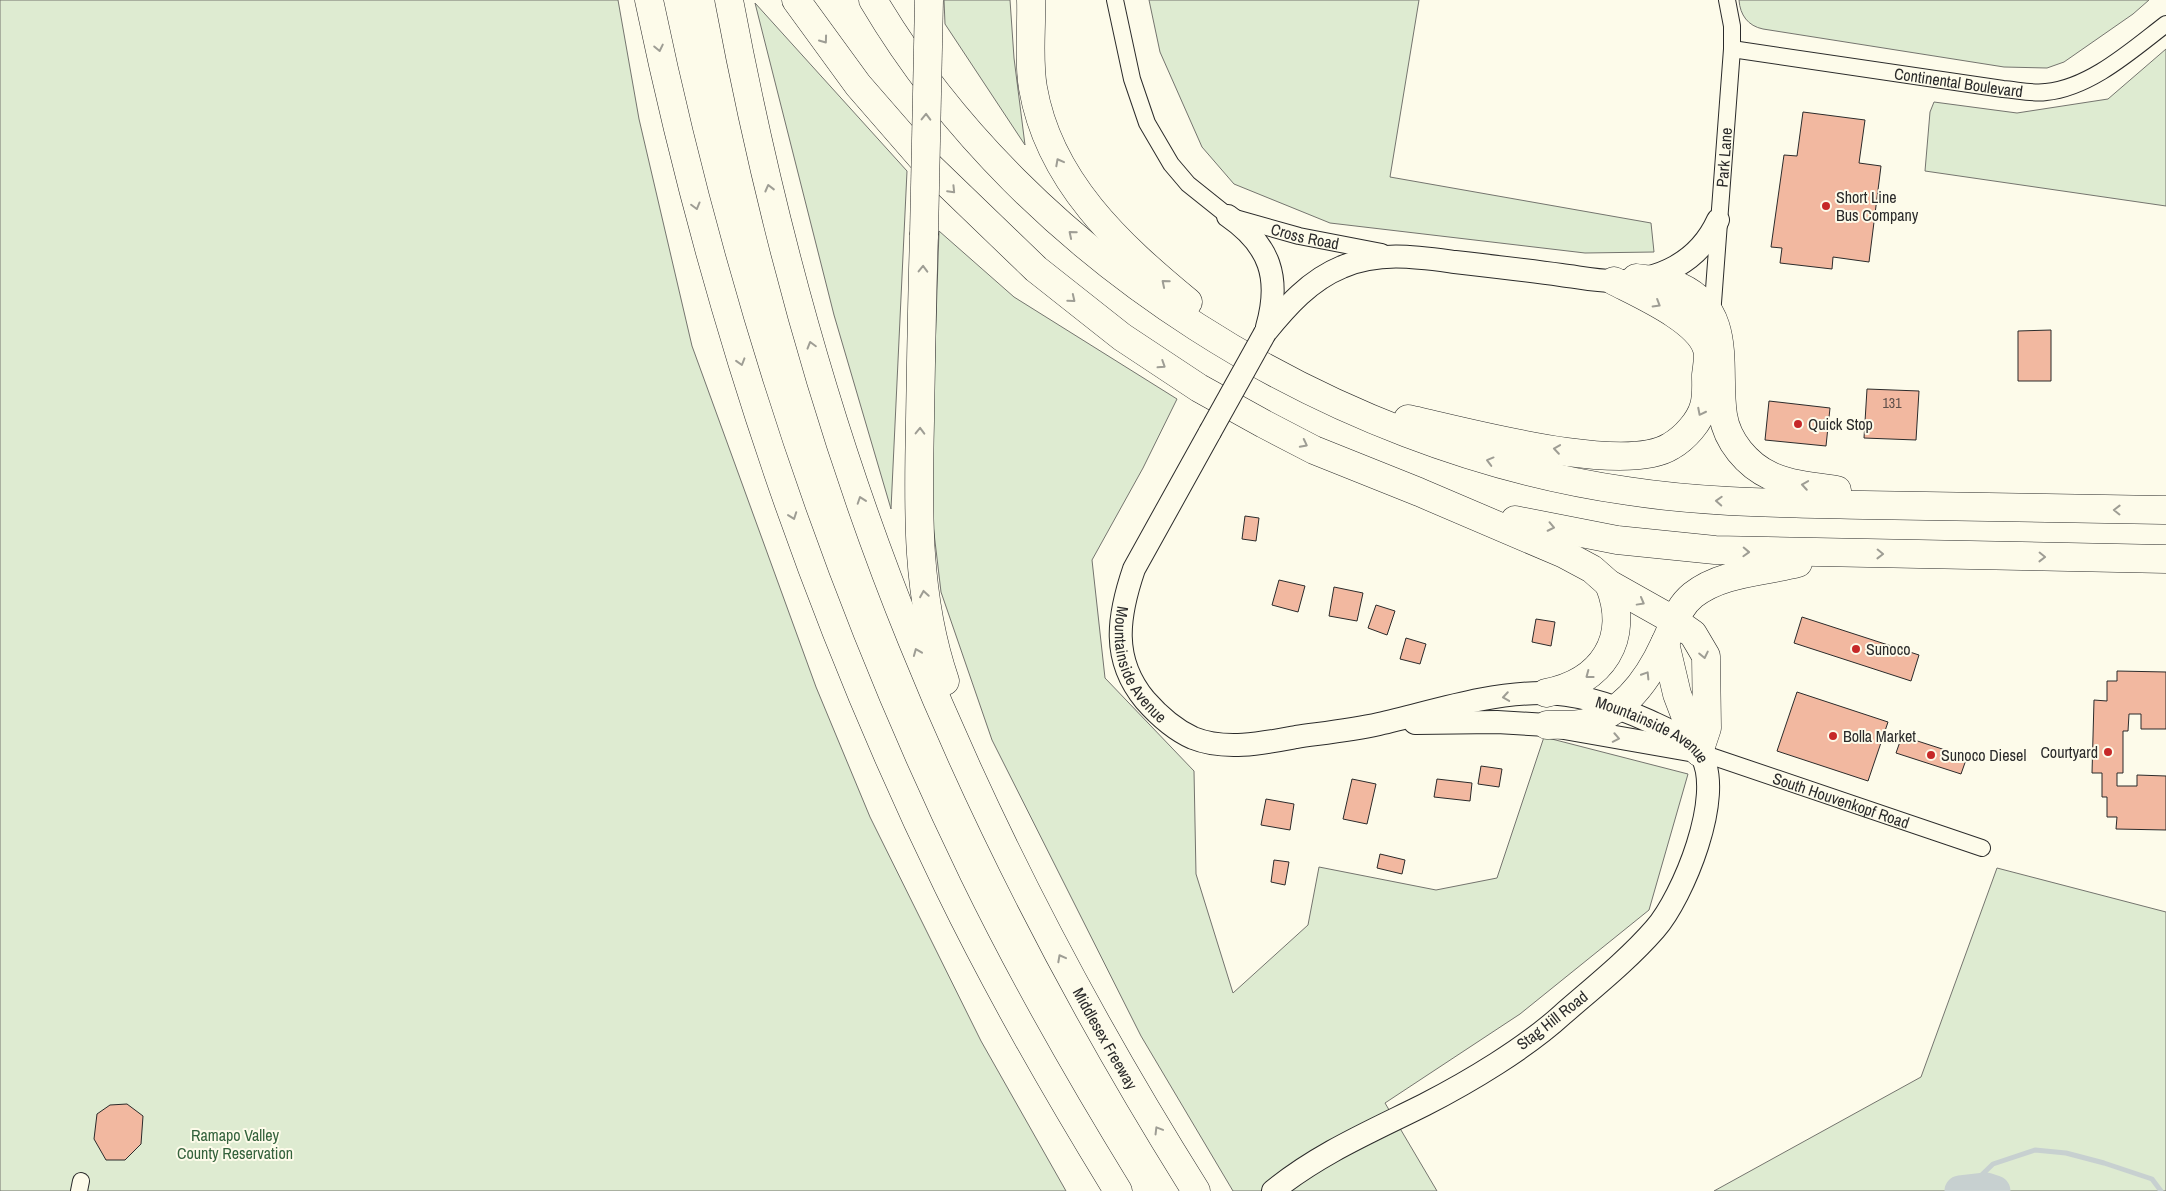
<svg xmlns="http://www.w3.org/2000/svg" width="2166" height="1191" font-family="'Archivo Narrow',sans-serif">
<rect width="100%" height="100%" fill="#fdfbea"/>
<!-- green -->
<path fill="#deebd1" stroke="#74746e" d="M 0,0 L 618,0 L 639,119 L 692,346 L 816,687 L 870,817 L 981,1041 L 1066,1191 L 0,1191 Z
M 944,0 L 1010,0 L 1014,58 L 1025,145 L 945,24 Z
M 1149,0 L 1419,0 L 1390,177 L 1651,223 L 1654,252 L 1585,253 L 1330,223 L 1234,184 L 1202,147 L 1160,52 Z
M 1739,0 L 2149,0 L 2133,14 L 2064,62 L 2047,68 L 2004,67 L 1763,29 C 1748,26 1740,15 1739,0 Z
M 755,3 L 907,171 L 891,509 L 834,315 Z
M 2166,49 L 2166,206 L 1925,171 L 1930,112 L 1934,102 L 2017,113 L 2108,99 Z
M 939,231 L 1014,297 L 1177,399 L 1143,468 L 1092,560 L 1105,678 L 1194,771 L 1196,874 L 1233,993 L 1308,925 L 1319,867 L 1436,890 L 1497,878 L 1544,737 L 1688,774 L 1649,910 L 1520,1014 L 1385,1103 L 1437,1191 L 1233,1191 L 1141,1036 L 992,740 L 941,592 L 930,499 Z
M 1997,868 L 2166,912 L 2166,1191 L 1714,1191 L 1921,1077 Z"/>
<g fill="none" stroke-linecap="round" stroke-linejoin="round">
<!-- stream -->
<path stroke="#c7d0d0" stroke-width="5" d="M 1966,1190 L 1993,1164 L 2035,1150 L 2066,1153 L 2104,1163 L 2152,1179 L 2161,1191"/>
<!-- river -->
<path stroke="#c7d0d0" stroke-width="31" d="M 1960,1191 L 1986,1188 L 1995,1191"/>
</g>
<!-- building -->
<path fill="#f2b8a0" stroke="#2b2b2b" d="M 1803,112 L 1865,120 L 1859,163 L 1881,166 L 1869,262 L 1833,257 L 1832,269 L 1780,263 L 1782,248 L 1771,247 L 1784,155 L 1797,156 Z
M 2051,330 L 2051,381 L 2018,381 L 2018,331 Z
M 1867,389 L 1919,391 L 1916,440 L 1864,438 Z
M 1769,401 L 1830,408 L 1826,446 L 1765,440 Z
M 1245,516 L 1259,518 L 1256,541 L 1242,539 Z
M 1279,580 L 1305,586 L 1298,612 L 1272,605 Z
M 1334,587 L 1363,593 L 1357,621 L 1329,616 Z
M 1376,605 L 1395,611 L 1387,635 L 1368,628 Z
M 1802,617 L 1919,655 L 1911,681 L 1794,643 Z
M 1536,619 L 1555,622 L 1551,646 L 1532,642 Z
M 1406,638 L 1426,644 L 1420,664 L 1400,659 Z
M 2117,671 L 2166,672 L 2166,729 L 2141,729 L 2141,714 L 2129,714 L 2128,731 L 2123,731 L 2123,773 L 2117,773 L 2117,786 L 2137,786 L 2137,775 L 2166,776 L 2166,830 L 2116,829 L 2117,817 L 2107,817 L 2107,797 L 2102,797 L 2102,773 L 2092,773 L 2094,700 L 2107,701 L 2107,681 L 2117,681 Z
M 1797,692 L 1888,722 L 1868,781 L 1777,751 Z
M 1902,736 L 1967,757 L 1961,774 L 1896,753 Z
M 1481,766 L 1502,769 L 1499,787 L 1478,784 Z
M 1352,779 L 1376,784 L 1367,824 L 1343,819 Z
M 1437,779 L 1472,783 L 1470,801 L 1434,797 Z
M 1266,799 L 1294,804 L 1290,830 L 1261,825 Z
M 1380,854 L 1405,860 L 1402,874 L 1377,868 Z
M 1274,860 L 1289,862 L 1285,885 L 1271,882 Z
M 127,1104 L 143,1116 L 141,1144 L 125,1160 L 106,1160 L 94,1139 L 97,1114 L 110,1105 Z"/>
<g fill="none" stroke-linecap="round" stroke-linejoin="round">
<!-- street casing -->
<g stroke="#2b2b2b" stroke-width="18">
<g id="street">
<path id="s1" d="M 1115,0 L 1132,79 L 1147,123 L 1171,164 L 1188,184 L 1228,216 L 1299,236 L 1382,252"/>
<path id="s2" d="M 1732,49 L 2003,89 C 2017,90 2032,94 2046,92 C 2090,88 2132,50 2166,24"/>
<path id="s3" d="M 1712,316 L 1732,49 L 1732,26 L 1727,0"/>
<path id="s4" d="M 1699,752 L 1982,848"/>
<path d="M 79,1191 L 81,1181"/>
</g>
</g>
<!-- secondary casing -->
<g stroke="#2b2b2b" stroke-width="24">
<g id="secondary">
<path d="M 1228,216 C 1270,245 1281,278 1267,327"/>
<path d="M 1265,333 C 1287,306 1310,280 1342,267 C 1379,251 1417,257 1455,262 C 1490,266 1525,270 1561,275 C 1578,277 1596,281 1613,281 C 1659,282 1699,262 1718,220"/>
<path id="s5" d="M 1210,432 L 1134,569 C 1118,616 1111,659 1145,700 C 1159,716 1173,729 1193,738 C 1225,751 1264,743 1296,737 C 1324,733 1352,730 1379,724 C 1432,712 1487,693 1542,693 C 1579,693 1616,706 1649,721 C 1666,729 1691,739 1701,755 C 1725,795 1683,897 1655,929 C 1628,960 1594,987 1563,1014 C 1526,1048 1469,1082 1424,1105 C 1372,1131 1318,1154 1273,1191"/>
<path d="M 1415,723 L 1497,722 L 1547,725 L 1695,751"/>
</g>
</g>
<!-- highway casing -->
<g stroke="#2b2b2b" stroke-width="29">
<g id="highway">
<path d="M 649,0 C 713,307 811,604 948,886 C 999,991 1057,1092 1118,1191"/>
<path id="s6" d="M 729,0 C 770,218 828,434 912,640 C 989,831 1086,1016 1196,1191"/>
<path d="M 796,0 L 858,85 L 925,162 L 1036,269 L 1122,337 L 1199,388 L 1264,424 L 1314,450 L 1419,492 L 1564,554 L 1592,569 L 1609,584 L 1673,620 L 1693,634 L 1706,656 L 1707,728 L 1699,752"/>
<path d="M 873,0 C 1026,259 1332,449 1628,491 C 1706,503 1785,503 1864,505 C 1964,507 2065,509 2166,510"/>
<path d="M 1031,0 C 1032,28 1028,60 1033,88 C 1049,181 1119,245 1188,302"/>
<path d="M 924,235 C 922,297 921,359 920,421 C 918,509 916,596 945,681"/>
<path d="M 1636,278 C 1651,280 1666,280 1680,287 C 1734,312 1716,369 1723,415 C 1727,441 1747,465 1771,476 C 1791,485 1815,487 1837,490"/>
<path d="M 1408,419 C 1464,431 1624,476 1671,446 C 1685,438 1700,421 1704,406 C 1707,396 1706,385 1706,375 C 1707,367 1709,356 1707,349 C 1699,320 1639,294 1614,281"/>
<path d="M 1515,520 L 1617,540 L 1715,550 L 2166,559"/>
<path d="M 1665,643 L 1677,694 L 1699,752"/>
<path d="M 1546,693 C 1602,682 1631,639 1609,584"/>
<path d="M 1547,725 C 1559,724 1573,726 1585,723 C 1624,714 1649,678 1665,643 C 1674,625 1677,608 1693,595 C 1722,572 1764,572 1798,563"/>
</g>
</g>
<!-- street -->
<use href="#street" stroke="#fdfbea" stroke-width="16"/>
<!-- secondary -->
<use href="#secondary" stroke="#fdfbea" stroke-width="22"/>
<!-- highway -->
<use href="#highway" stroke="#fdfbea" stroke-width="28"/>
<!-- secondary-bridge casing -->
<g stroke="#2b2b2b" stroke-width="24" stroke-linecap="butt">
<path id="secondary-bridge" d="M 1210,432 L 1265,333"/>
</g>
<!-- highway-bridge casing -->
<g stroke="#2b2b2b" stroke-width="29" stroke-linecap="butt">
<path id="highway-bridge" d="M 924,235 L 929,0"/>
</g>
<!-- secondary-bridge -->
<use href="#secondary-bridge" stroke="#fdfbea" stroke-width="22"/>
<!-- highway-bridge -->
<use href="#highway-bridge" stroke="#fdfbea" stroke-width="28"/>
</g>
<!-- one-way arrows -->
<defs><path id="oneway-chevron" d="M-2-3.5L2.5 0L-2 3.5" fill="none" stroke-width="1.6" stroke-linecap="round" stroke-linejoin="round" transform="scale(1.25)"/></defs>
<g stroke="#9e9d94">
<use href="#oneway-chevron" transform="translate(824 40) rotate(54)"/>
<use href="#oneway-chevron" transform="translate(659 48) rotate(78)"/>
<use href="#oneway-chevron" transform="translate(926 117) rotate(-89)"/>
<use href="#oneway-chevron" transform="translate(1059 162) rotate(-118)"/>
<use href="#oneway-chevron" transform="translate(769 188) rotate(-104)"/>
<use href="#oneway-chevron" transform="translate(952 190) rotate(46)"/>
<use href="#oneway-chevron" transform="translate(696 206) rotate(75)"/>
<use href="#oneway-chevron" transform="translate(1072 234) rotate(-140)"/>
<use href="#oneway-chevron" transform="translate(923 269) rotate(-89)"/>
<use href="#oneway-chevron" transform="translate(1165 283) rotate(-140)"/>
<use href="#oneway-chevron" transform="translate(1072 299) rotate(39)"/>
<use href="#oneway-chevron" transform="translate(1657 304) rotate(31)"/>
<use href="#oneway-chevron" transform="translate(811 345) rotate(-106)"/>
<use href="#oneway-chevron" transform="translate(741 362) rotate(73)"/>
<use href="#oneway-chevron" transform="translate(1162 365) rotate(33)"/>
<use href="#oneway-chevron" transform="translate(1701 412) rotate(117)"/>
<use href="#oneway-chevron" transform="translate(920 431) rotate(-89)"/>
<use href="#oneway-chevron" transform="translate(1304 444) rotate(27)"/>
<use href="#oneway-chevron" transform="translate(1557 449) rotate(-172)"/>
<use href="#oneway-chevron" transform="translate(1490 461) rotate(-165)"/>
<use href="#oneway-chevron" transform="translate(1805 485) rotate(-171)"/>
<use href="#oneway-chevron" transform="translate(861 500) rotate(-109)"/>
<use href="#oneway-chevron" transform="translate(1719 501) rotate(-177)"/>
<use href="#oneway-chevron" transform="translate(2117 510) rotate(-179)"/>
<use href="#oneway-chevron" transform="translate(793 516) rotate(70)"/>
<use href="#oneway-chevron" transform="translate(1551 527) rotate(12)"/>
<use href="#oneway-chevron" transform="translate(1746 552) rotate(2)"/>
<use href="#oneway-chevron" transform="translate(1880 554) rotate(1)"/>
<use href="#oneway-chevron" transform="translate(2042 557) rotate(1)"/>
<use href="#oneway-chevron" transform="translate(924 594) rotate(-99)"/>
<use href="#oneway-chevron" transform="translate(1641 602) rotate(29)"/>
<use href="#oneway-chevron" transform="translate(917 652) rotate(-112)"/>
<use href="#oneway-chevron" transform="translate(1704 655) rotate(78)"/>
<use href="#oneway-chevron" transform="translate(1589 675) rotate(143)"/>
<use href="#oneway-chevron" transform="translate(1646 675) rotate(-58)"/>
<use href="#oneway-chevron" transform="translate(1506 697) rotate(171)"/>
<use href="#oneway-chevron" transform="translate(1616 738) rotate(11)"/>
<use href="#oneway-chevron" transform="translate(1061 958) rotate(-118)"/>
<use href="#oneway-chevron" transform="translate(1158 1130) rotate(-121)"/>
</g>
<!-- markers -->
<g fill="#c62828" stroke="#fdfbea" stroke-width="2">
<circle cx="1826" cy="206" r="5"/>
<circle cx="1798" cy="424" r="5"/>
<circle cx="1856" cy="649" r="5"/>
<circle cx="1833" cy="736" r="5"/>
<circle cx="2108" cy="752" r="5"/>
<circle cx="1931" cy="755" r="5"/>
</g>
<g text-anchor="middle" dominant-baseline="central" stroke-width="4" stroke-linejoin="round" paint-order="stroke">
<!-- number labels -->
<g font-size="14" fill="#5d4e48">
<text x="1892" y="403">131</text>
</g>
<!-- street labels -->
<g font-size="16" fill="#2b2b2b" stroke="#fdfbea">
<text stroke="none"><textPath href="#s2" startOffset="229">Continental Boulevard</textPath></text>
<text stroke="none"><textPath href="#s3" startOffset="159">Park Lane</textPath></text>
<text stroke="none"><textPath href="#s1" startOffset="332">Cross Road</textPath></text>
<text stroke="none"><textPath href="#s5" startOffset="259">Mountainside Avenue</textPath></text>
<text stroke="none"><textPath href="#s5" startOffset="830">Mountainside Avenue</textPath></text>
<text stroke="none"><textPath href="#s4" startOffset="150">South Houvenkopf Road</textPath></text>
<text transform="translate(1552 1020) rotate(-38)">Stag Hill Road</text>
<text stroke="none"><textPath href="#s6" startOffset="1110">Middlesex Freeway</textPath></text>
</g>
<!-- poi labels -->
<g font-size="16" fill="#2b2b2b" stroke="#fdfbea" text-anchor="start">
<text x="1836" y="197">Short Line<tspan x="1836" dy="18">Bus Company</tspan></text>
<text x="1808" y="424">Quick Stop</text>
<text x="1866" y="649">Sunoco</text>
<text x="1843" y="736">Bolla Market</text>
<text x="2098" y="752" text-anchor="end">Courtyard</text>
<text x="1941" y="755">Sunoco Diesel</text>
</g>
<!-- park labels -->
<g font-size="16" fill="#34623c" stroke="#fdfbea">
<text x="235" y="1135">Ramapo Valley<tspan x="235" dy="18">County Reservation</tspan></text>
</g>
</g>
</svg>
